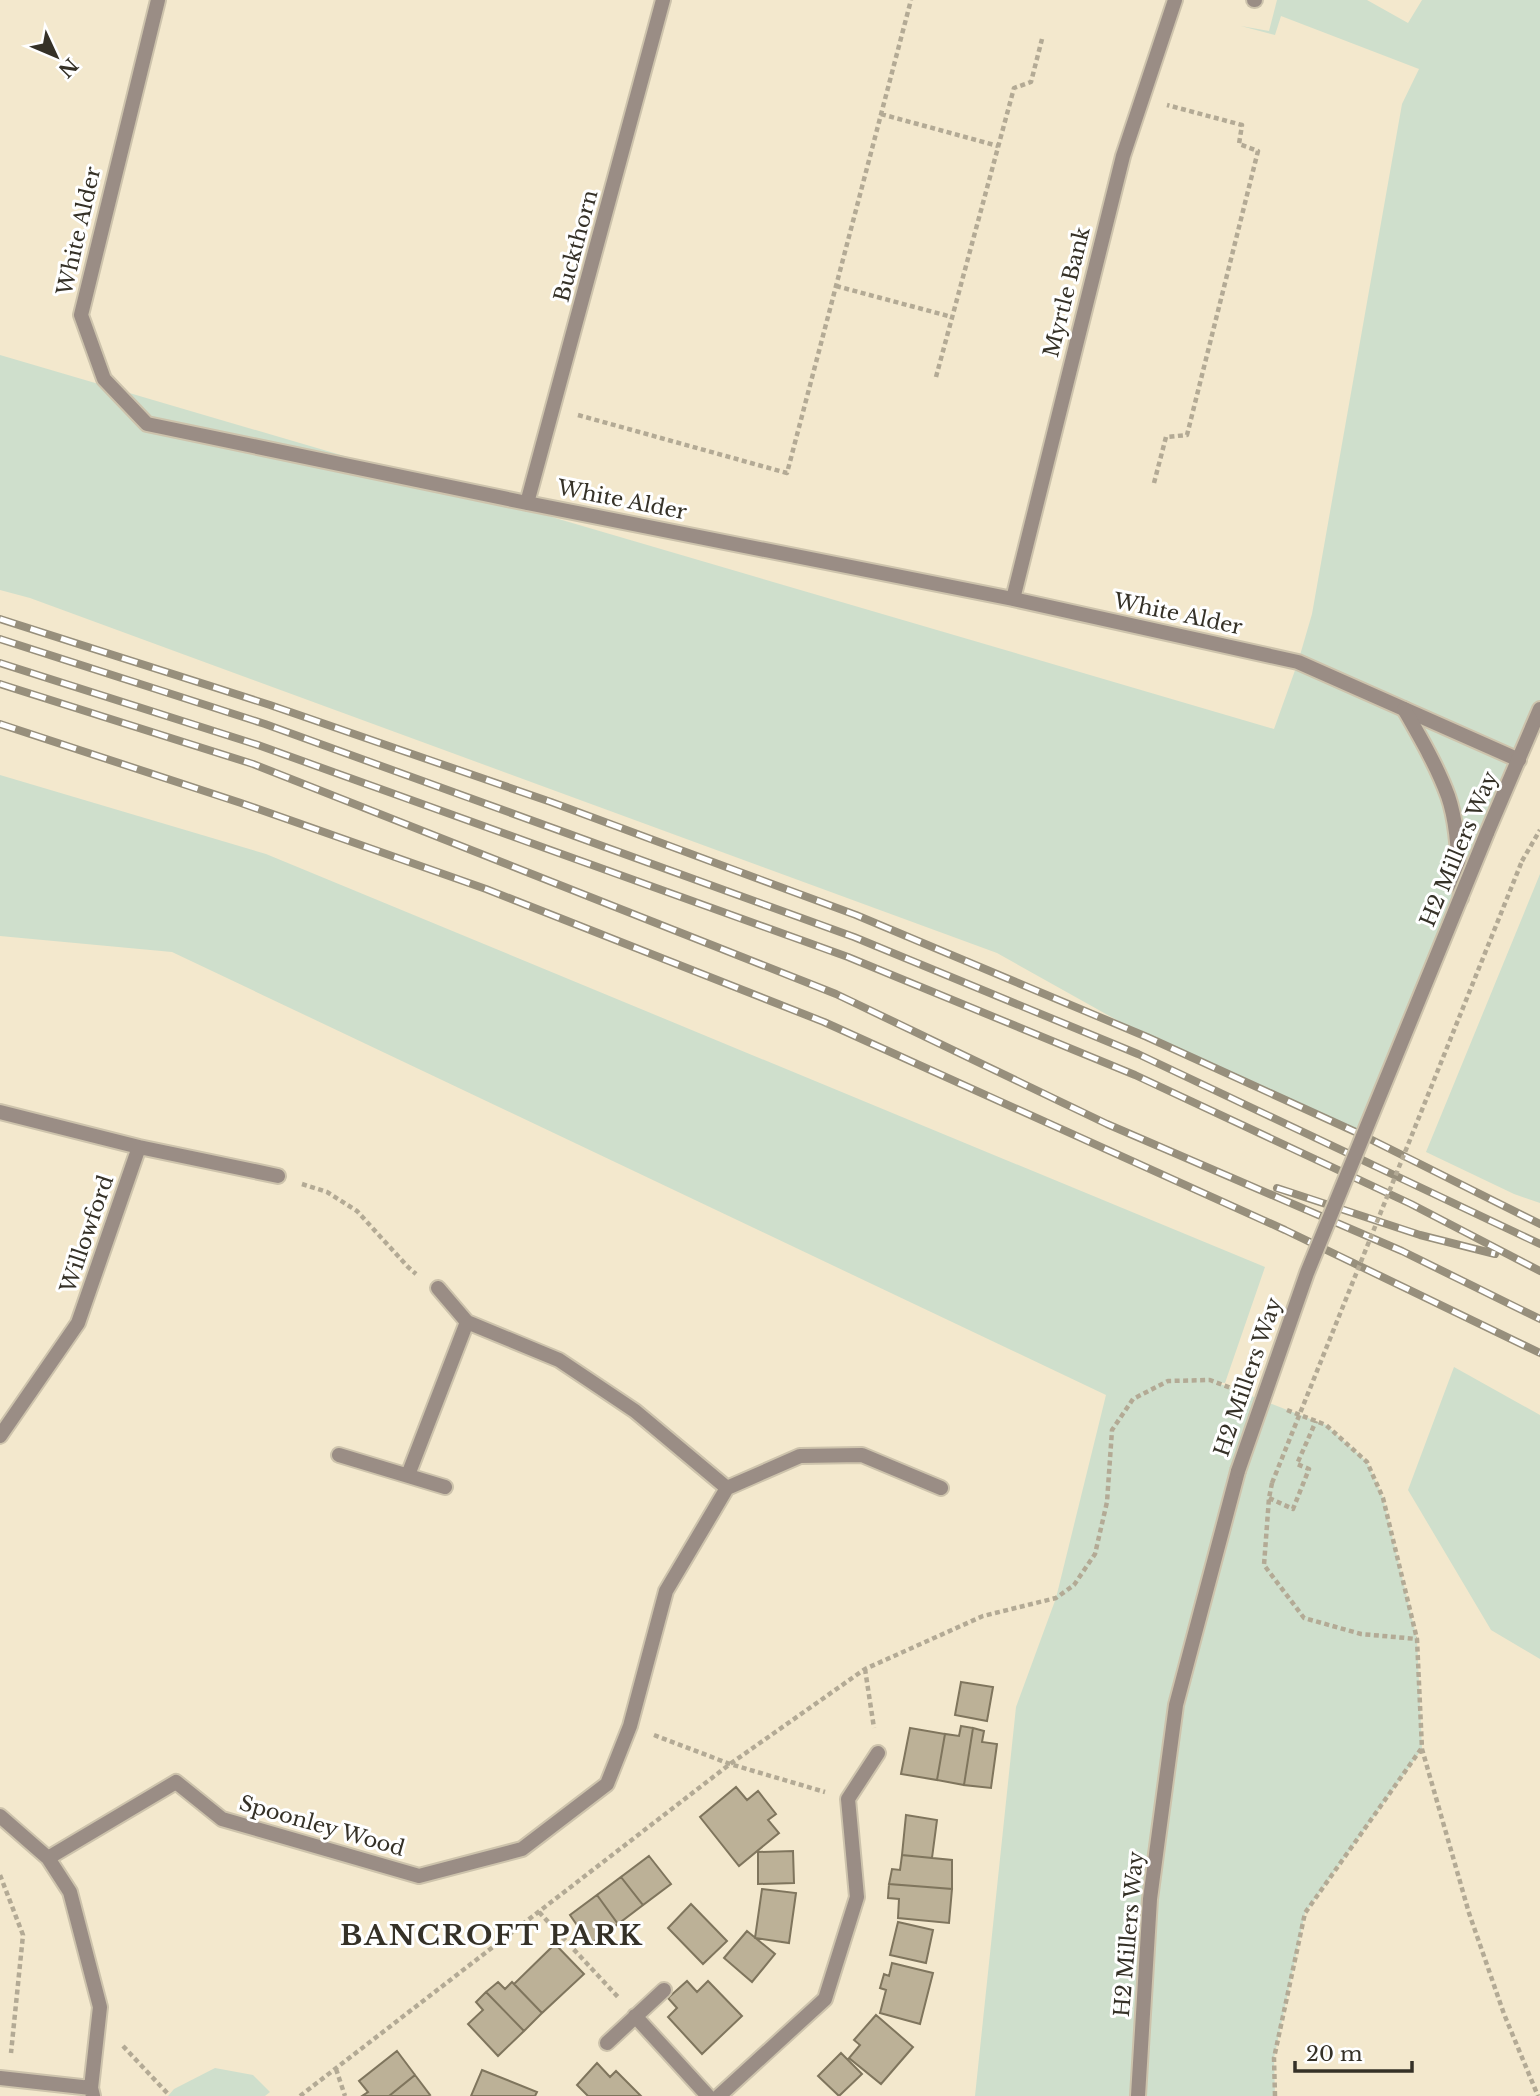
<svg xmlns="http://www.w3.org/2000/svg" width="1540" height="2096" font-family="'Libre Baskerville',serif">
<rect width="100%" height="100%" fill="#f3e8cd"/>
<!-- green -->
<path fill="#cfdfcc" d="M 1277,0 L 1367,0 L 1408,23 L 1422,0 L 1540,0 L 1540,709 L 1360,1134 L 1147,1037 L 997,953 L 30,598 L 0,590 L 0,355 L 1274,729 L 1298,662 L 1312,614 L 1402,104 L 1419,69 L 1281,16 L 1275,35 L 1241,26 L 1269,31 Z
M 0,775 L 266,854 L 1265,1267 L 1225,1383 L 1215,1382 L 1326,1425 L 1367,1462 L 1383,1498 L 1417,1639 L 1422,1749 L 1305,1913 L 1274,2058 L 1275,2096 L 975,2096 L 1016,1707 L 1056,1598 L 1106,1395 L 172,952 L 0,936 Z
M 1540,874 L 1540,1203 L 1514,1194 L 1426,1152 Z
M 1454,1367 L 1540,1415 L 1540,1659 L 1491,1630 L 1408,1490 Z
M 215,2068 L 253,2075 L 270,2092 L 265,2096 L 168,2096 L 174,2089 Z"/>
<!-- building -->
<path fill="#bcb197" stroke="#7f755d" stroke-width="2" d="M 961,1682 L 993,1687 L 987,1721 L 955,1715 Z
M 961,1726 L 973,1728 L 964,1785 L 937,1780 L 945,1734 L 959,1736 Z
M 910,1728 L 945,1734 L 937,1780 L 901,1774 Z
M 973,1728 L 984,1731 L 982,1742 L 997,1744 L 991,1788 L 964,1785 Z
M 736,1787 L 747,1800 L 758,1791 L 776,1814 L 768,1820 L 779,1833 L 739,1866 L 700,1817 Z
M 906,1815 L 937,1820 L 932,1858 L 902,1855 Z
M 793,1851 L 794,1883 L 758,1884 L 758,1852 Z
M 902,1855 L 952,1860 L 952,1889 L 889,1884 L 892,1869 L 900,1870 Z
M 649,1856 L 671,1884 L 643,1905 L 621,1877 Z
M 621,1877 L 643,1905 L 618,1924 L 597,1895 Z
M 889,1884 L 952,1889 L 949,1923 L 898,1918 L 899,1899 L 888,1898 Z
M 762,1889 L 796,1893 L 789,1943 L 755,1938 Z
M 597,1895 L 618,1924 L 590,1944 L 570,1915 Z
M 691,1904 L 727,1941 L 703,1964 L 668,1928 Z
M 898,1922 L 933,1930 L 926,1963 L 890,1955 Z
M 747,1931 L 775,1954 L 752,1982 L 724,1958 Z
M 555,1944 L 584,1974 L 542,2013 L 514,1984 Z
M 892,1963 L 933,1973 L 920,2024 L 880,2013 L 886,1990 L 880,1988 L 884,1974 L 889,1976 Z
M 687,1981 L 697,1992 L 708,1981 L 742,2016 L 702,2054 L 668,2017 L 677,2008 L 668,1998 Z
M 498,1982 L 505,1989 L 512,1982 L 542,2013 L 524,2031 L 486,1992 Z
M 486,1992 L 524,2031 L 498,2056 L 468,2024 L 483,2010 L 476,2002 Z
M 876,2015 L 913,2047 L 881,2084 L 849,2058 L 860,2045 L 854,2040 Z
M 397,2051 L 415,2075 L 389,2096 L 362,2096 L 368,2092 L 359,2081 Z
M 841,2053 L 862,2074 L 839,2096 L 818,2076 Z
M 597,2063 L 610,2077 L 616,2071 L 641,2096 L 588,2096 L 577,2085 Z
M 482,2070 L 537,2092 L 535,2096 L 471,2096 Z
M 415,2075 L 430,2095 L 428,2096 L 389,2096 Z"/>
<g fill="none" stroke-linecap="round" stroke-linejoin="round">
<!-- service casing -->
<g stroke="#cdc3ac" stroke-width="18">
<path id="service" d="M 1254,0 L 1255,0"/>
</g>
<!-- minor casing -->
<g stroke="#cdc3ac" stroke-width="18">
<path id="minor" d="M 158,0 L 81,315 L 104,379 L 147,424 L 527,503 L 1013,599 L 1298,662 L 1519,760
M 527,503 L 663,0
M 1013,599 L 1123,156 L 1175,0
M 0,1112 L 139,1147 L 78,1323 L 0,1436
M 139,1147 L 278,1176
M 438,1288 L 467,1322 L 559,1360 L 635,1411 L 727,1488
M 339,1455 L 445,1487
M 408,1475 L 467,1322
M 0,1816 L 48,1858 L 70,1892 L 100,2007 L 91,2088 L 93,2096
M 48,1858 L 176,1782 L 222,1819 L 419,1876 L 522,1849 L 607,1784 L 630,1726 L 666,1591 L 727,1488 L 800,1456 L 862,1455 L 941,1488
M 635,2016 L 708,2096
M 607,2043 L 664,1990
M 0,2078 L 91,2088
M 719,2096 L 825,1999 L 857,1897 L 848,1799 L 878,1753"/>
</g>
<!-- tertiary casing -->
<g stroke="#cdc3ac" stroke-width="18">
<path id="tertiary" d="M 1404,709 C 1420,737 1437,766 1448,796 C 1459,828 1458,865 1461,898
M 1487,833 L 1540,709
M 1138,2096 L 1150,1899 L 1176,1705 L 1238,1471"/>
</g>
<!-- path -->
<path stroke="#b3aa95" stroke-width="4.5" stroke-dasharray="5 3.5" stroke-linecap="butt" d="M 881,114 L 998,146
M 836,286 L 952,317
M 936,377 L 1014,88 L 1031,82 L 1042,39
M 578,415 L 787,473 L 911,0
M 1154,483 L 1166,437 L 1187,435 L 1258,151 L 1239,144 L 1242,125 L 1167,105
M 1522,861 L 1540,830
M 302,1184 L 327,1192 L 357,1211 L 408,1267 L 416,1274
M 1287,1410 L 1326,1425 L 1367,1462 L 1383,1498 L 1417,1639 L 1422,1749 L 1469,1913 L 1504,2014 L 1538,2096
M 1272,1483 L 1269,1498 L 1264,1565 L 1304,1618 L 1361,1634 L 1417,1639
M 1269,1498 L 1293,1509 L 1309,1469 L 1297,1464 L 1316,1421
M 865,1669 L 874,1728
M 654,1735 L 730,1764 L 825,1792
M 0,1875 L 23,1935 L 11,2053
M 539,1912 L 618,1997
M 123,2046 L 169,2095
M 336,2069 L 345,2096
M 300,2096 L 730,1764 L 865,1669 L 983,1616 L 1056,1598 L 1074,1585 L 1095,1554 L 1107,1502 L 1112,1430 L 1133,1399 L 1168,1381 L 1210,1380 L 1239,1391
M 1275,2096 L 1274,2058 L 1305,1913 L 1421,1749"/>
<!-- service -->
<use href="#service" stroke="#9a8d85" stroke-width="14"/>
<!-- minor -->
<use href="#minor" stroke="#9a8d85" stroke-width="14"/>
<!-- tertiary -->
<use href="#tertiary" stroke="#9a8d85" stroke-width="14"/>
<!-- rail casing -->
<g stroke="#978f7c" stroke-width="8">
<path id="rail" d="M 0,619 L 270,705 L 551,802 L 856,915 L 1147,1037 L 1360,1134 L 1540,1224
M 0,639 L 265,724 L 854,937 L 1138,1054 L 1540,1244
M 0,663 L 258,745 L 848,957 L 1135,1075 L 1411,1204 L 1540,1271
M 0,684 L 253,764 L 836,994 L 1107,1124 L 1402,1251 L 1540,1319
M 0,724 L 241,803 L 486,889 L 824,1022 L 1285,1230 L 1540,1353
M 1277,1188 L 1420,1235 L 1495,1254"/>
</g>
<!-- rail -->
<use href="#rail" stroke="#fff" stroke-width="5" stroke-dasharray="16" stroke-linecap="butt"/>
<!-- tertiary-bridge casing -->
<g stroke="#cdc3ac" stroke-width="18" stroke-linecap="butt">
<path id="tertiary-bridge" d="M 1238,1471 L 1307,1273 L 1487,833"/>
</g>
<!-- path-bridge -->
<path stroke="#b3aa95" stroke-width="4.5" stroke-dasharray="5 3.5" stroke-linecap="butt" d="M 1272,1483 L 1522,861"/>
<!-- tertiary-bridge -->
<use href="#tertiary-bridge" stroke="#9a8d85" stroke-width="14"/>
</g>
<g text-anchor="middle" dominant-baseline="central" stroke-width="6" stroke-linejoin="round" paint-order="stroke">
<!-- street labels -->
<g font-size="21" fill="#353127" stroke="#fff">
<text transform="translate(79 231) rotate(-77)">White Alder</text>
<text transform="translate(576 246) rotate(-75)">Buckthorn</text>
<text transform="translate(1067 292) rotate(-76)">Myrtle Bank</text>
<text transform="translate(622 500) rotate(11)">White Alder</text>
<text transform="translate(1178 614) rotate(12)">White Alder</text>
<text transform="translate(1459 849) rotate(-67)">H2 Millers Way</text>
<text transform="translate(87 1234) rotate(-71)">Willowford</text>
<text transform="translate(1248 1377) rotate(-71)">H2 Millers Way</text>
<text transform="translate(322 1826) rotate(16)">Spoonley Wood</text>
<text transform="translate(1129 1934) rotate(-85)">H2 Millers Way</text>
</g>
<!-- district labels -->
<g font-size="28" font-weight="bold" letter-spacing="2" fill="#353127" stroke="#fff">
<text x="492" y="1935">BANCROFT PARK</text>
</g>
</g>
<!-- north arrow -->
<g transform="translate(56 56) rotate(134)" stroke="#ffffff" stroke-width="5" paint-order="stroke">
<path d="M0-5L12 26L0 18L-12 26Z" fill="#353127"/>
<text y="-10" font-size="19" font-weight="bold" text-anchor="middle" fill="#353127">N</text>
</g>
<!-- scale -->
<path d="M1295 2061v10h117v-10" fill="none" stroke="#353127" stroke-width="3.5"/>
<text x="1306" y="2061" font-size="21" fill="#353127" stroke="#ffffff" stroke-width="5" paint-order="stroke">20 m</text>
</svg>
